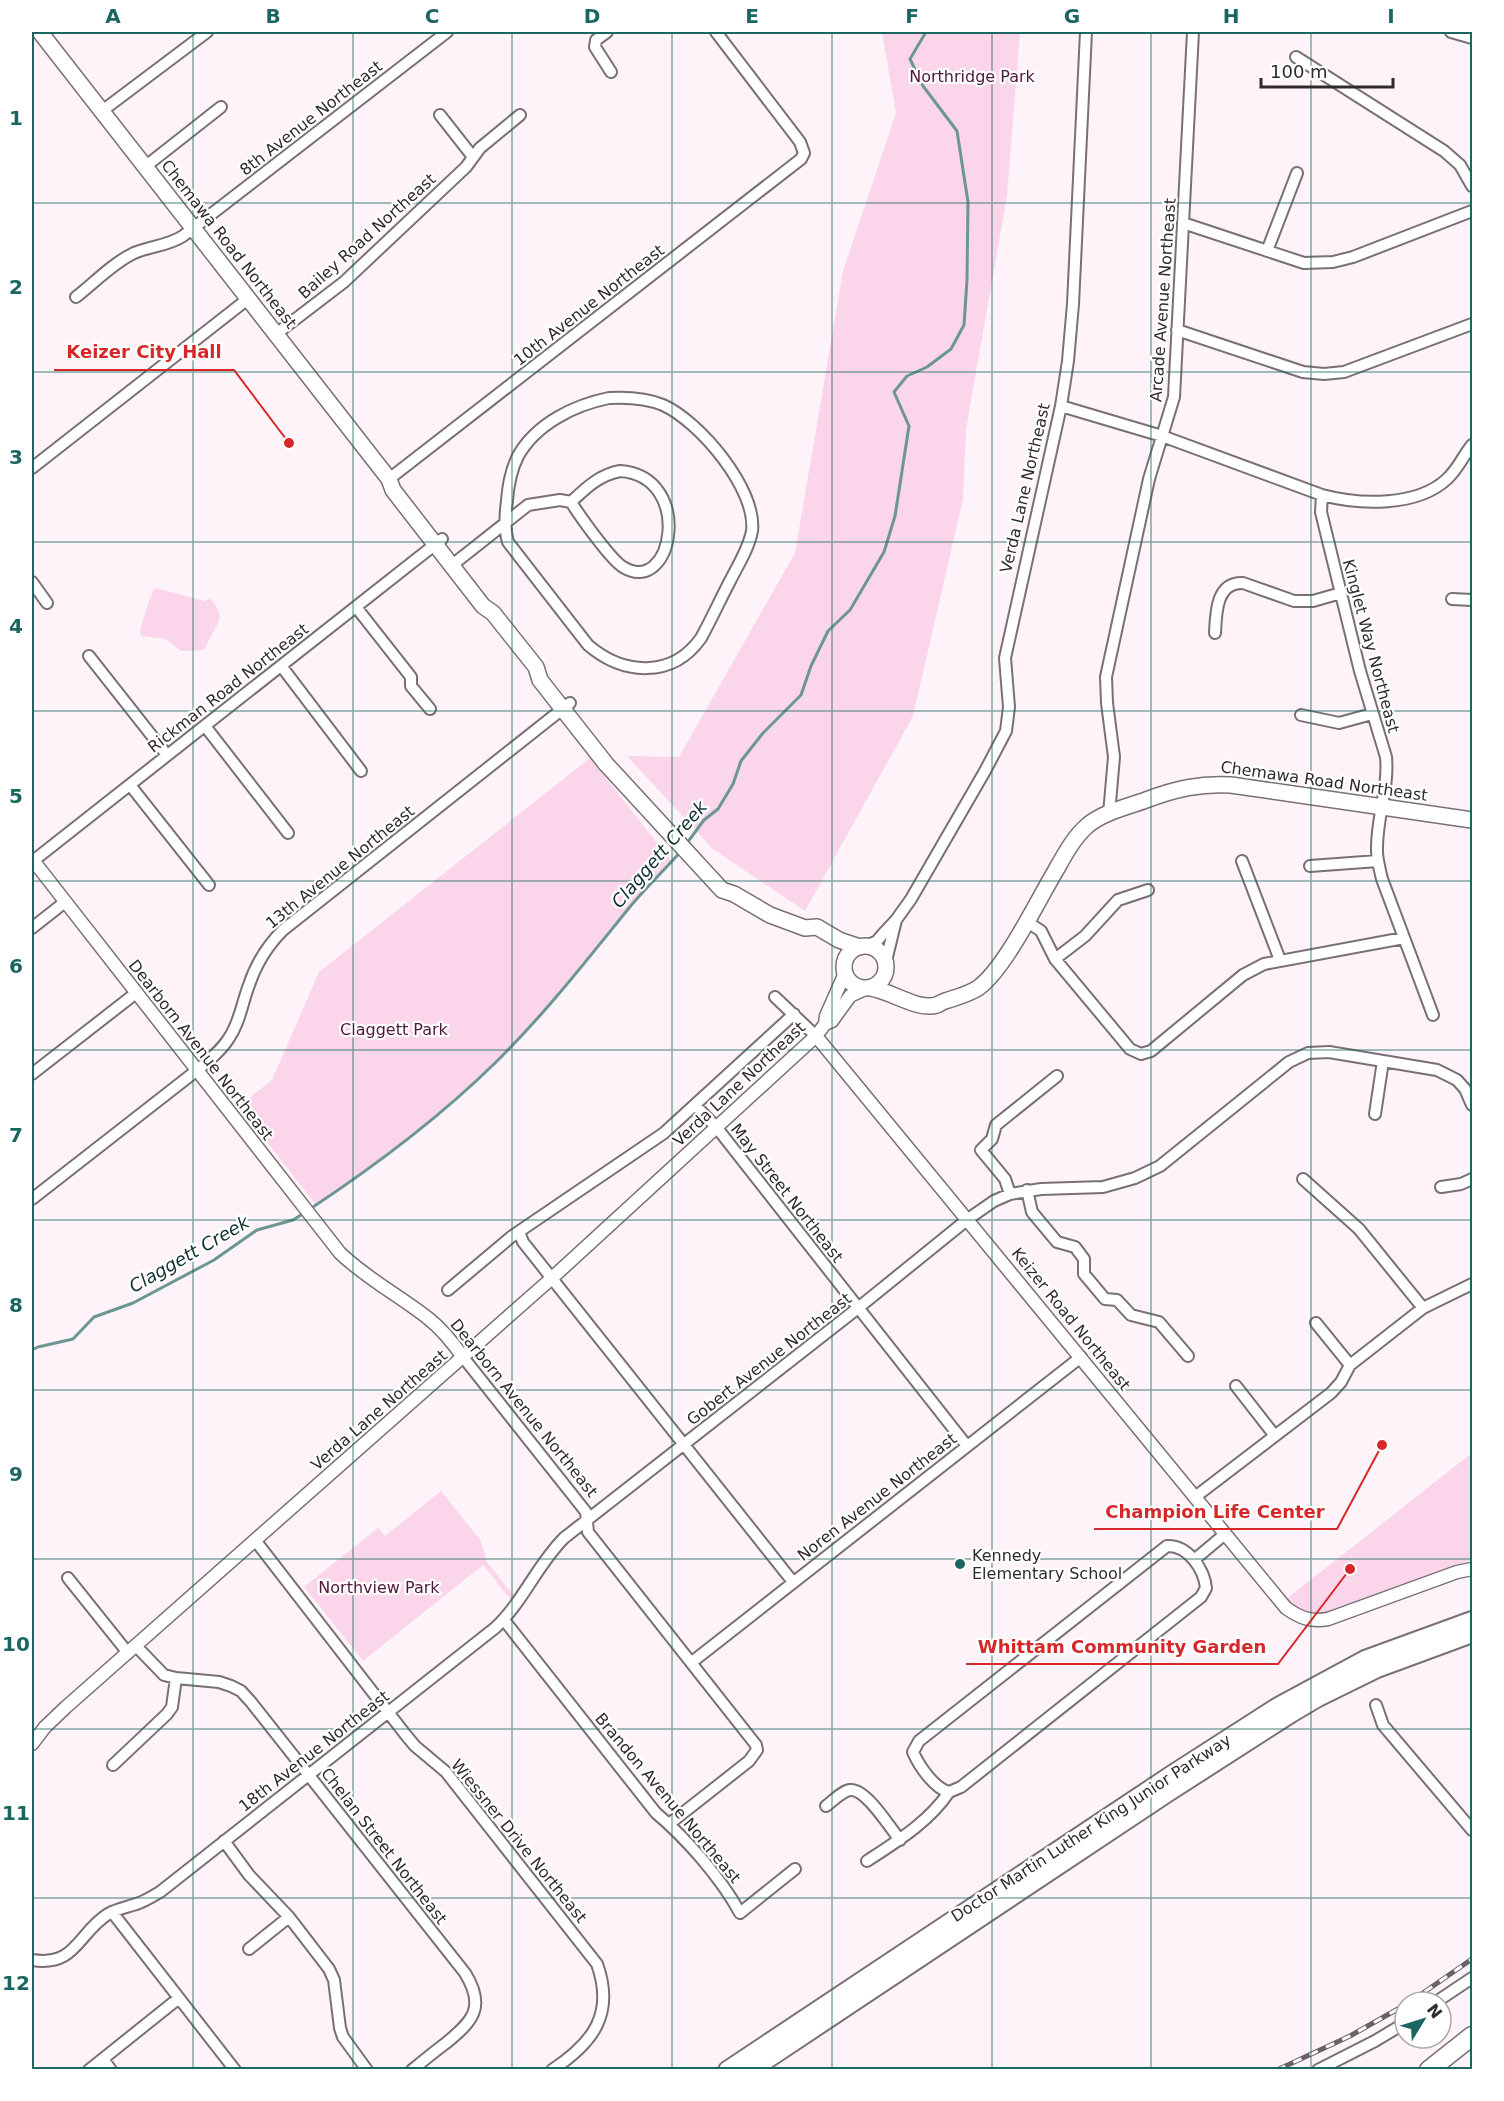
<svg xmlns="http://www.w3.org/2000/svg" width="1504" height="2101" font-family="'DejaVu Sans',sans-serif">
<rect width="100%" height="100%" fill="#fdf3f8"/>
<!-- green -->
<path fill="#fbd6eb" d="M 882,32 L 1020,32 L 1007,196 L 966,429 L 963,499 L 913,716 L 805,911 L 713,849 L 627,756 L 679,757 L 795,553 L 843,271 L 896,113 Z
M 155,588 L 205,601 L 210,598 C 216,606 221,611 219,621 L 204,650 L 181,651 L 166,639 L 141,636 L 140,632 C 144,616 148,602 155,588 Z
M 590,758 L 672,862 L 629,907 L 577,974 L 545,1010 L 495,1063 L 425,1124 L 377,1164 L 316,1205 L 239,1106 L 272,1080 L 319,972 Z
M 1472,1453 L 1472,1560 L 1443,1569 L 1326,1614 C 1309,1613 1298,1611 1285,1600 Z
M 441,1491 L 481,1541 L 487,1562 L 518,1601 L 515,1605 L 483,1565 L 363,1661 L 304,1587 L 378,1528 L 385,1536 Z"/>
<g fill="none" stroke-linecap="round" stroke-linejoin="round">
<!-- stream -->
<path stroke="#6c9693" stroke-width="3" d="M 687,843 L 704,820 L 718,809 L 733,784 L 741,761 L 763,733 L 801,695 L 811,666 L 828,631 L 850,610 L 884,552 L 895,516 L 909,426 L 894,392 L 907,376 L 927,367 L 951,349 L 964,325 L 967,280 L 968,202 L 957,131 L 923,86 L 910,59 L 926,32
M 310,1209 C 375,1166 439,1118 495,1063 C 544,1015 586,961 629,908 C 645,888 664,871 681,851
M 32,1350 L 38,1347 L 73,1339 L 94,1317 L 133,1303 L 214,1260 L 257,1230 L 293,1220 L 304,1213"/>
<!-- minor casing -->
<g stroke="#797075" stroke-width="14">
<path id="minor" d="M 607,32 L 596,40 L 595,47 L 611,72
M 1451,32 L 1472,38
M 1296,57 L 1444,151 L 1460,165 L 1472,186
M 102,111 L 207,32
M 440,115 L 473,157
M 146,166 L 221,107
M 1183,223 L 1304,263 L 1333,262 L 1353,257 L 1472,211
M 1267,251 L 1297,173
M 76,297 C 94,283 113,263 134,253 C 150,246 168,246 183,236 L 447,32
M 1177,330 L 1303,372 L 1324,374 L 1344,372 L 1472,324
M 276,334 L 344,282 L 466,167 L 480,148 L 520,115
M 609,398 C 627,397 646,398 663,405 C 699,421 757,489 752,531 C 749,548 738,565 730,581 C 720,600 711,620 701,638 C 672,679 623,675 588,645 L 508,542 C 504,528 505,515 507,501 C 508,486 511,470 518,456 C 536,424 574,405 609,398 Z
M 1061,406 L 1162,436 L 1322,495 C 1360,505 1417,507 1447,479 C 1458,469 1463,456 1472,445
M 32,468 L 249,298
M 620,471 C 695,476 673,598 623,567 C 611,560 579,515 571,502 C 586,488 599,475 620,471 Z
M 389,479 L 801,159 L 804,153 L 800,142 L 716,32
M 1322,495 L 1321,512 L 1360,671 L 1386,757 C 1389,789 1376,819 1377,851 C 1377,860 1380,870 1382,879 L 1433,1015
M 451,566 L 528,505 L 560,500 L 571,502
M 32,582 L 47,603
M 1452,599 L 1472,600
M 356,607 L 411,677 L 411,686 L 430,709
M 1215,633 C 1216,613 1216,582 1243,583 L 1294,601 L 1313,601 L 1341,593
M 89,656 L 167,755
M 282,667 L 361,771
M 1301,715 L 1339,723 L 1372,714
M 205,726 L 288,833
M 130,785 L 209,885
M 1109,814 L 1114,757 L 1107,703 L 1106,677 L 1149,479 L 1174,397 L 1193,32
M 33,861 L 442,539
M 1242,861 L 1280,960
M 1310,866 L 1378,861
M 1026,921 L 1041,931 L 1055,959 L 1130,1049 L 1141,1054 L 1151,1051 L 1243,975 L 1264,964 L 1404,938
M 32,928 L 65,902
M 866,946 L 877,941 L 882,935 L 896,920 L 911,899 L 985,771 L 1006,731 L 1009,707 L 1005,658 L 1061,406 L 1068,361 L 1073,304 L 1086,32
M 1055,959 L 1085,936 L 1118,900 L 1148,890
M 886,961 L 896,920
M 775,997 L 816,1036
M 32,1074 L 136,993
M 695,1105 L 717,1128 L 967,1446
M 1375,1114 L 1383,1061
M 1303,1179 L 1359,1229 L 1423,1308
M 1441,1187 L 1461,1184 L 1472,1179
M 1027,1190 L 1032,1212 L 1057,1242 L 1075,1247 L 1084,1259 L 1084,1274 L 1105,1299 L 1117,1300 L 1131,1315 L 1159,1322 L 1188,1356
M 1010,1194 L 1005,1179 L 981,1150 L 992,1139 L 996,1125 L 1057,1076
M 32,1199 L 196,1071 C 208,1061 221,1051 229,1038 C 240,1022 242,1003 249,985 C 256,964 267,946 283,930 L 570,703
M 519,1232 L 523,1242 L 793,1582
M 448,1290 L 511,1237 L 664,1133 L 794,1014
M 1316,1323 L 1350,1365
M 463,1357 L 586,1512 L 588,1532 L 756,1745 L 757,1750 L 749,1761 L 669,1824
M 1236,1386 L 1275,1436
M 1195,1497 L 1331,1393 L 1341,1382 L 1350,1365 L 1423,1308 L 1472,1284
M 255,1540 L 405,1734 L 415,1746 L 446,1772 L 597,1964 C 615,2014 593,2043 552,2070
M 1167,1546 C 1188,1545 1204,1569 1206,1588 L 1201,1597 L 961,1787 L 949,1792 C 934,1788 919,1766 913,1752 L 919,1741 Z
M 1194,1560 L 1225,1534
M 68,1578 L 128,1653
M 504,1620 L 656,1813 C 686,1838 721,1878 740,1913 L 795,1869
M 136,1646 L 164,1675 L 176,1678 L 219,1682 L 231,1686 L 241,1691 L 251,1702 L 465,1973 C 486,2007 473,2021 446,2043 C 434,2052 423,2061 412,2070
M 692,1662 L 1081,1357
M 1376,1705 L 1383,1725 L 1472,1830
M 113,1765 L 167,1714 L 172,1707 L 176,1678
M 826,1806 C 833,1801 842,1791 850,1790 C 866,1788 890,1828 900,1840
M 224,1841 L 249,1875 L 289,1917 L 329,1969 L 334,1980 L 340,2028 L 343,2037 L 367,2070
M 867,1861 C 896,1842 929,1822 949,1792
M 112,1912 L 235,2070
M 249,1949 L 289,1917
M 32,1960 C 76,1967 77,1934 108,1914 C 118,1908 129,1907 139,1903 C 147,1900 153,1896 160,1892 L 495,1628 C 523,1602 537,1565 564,1538 L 858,1308 L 968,1219 L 994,1201 L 1010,1194 L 1041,1189 L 1103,1187 L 1135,1178 L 1160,1166 L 1289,1062 L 1308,1053 L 1329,1052 L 1437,1070 L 1457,1080 L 1465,1089 L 1472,1105
M 1436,2002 L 1472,1978
M 103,2059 L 111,2070
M 89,2070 L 179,1998
M 1318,2070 L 1375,2041 L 1405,2023"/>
</g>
<!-- tertiary casing -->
<g stroke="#797075" stroke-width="15">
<path id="tertiary" d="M 32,859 L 340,1253 C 367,1279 400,1296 429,1319 C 443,1330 453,1343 463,1357
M 825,1024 L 826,1016 L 845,973
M 816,1036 L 1286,1608 C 1300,1618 1311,1622 1328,1619 L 1457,1572 L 1472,1569
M 32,1744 L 45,1727 L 66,1707 L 552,1278 L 816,1036 L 825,1024 L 832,1021 L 850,996 L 865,989"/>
</g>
<!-- secondary casing -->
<g stroke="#797075" stroke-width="18">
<path id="secondary" d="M 40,32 L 389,479 L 393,490 L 483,606 L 493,613 L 536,667 L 540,680 L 606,764 L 722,890 L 734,894 L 770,915 L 805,928 L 817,927 L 839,940 L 860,947
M844 967a21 21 0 1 1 42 0a21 21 0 1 1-42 0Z
M 871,988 C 891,991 918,1011 937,1005 C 939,1004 942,1002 945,1001 C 957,997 967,995 978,988 C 1005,969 1038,900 1056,870 C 1065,854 1074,837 1088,825 C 1104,812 1127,807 1146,800 C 1175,789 1201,783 1231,785 L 1472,820"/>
</g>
<!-- trunk casing -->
<g stroke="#797075" stroke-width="20">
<path id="trunk" d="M 727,2070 L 1172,1774 L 1278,1706 L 1365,1659 L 1472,1620
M 752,2070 L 1168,1793 L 1291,1714 L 1318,1698 L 1377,1669 L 1472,1634"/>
</g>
<!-- motorway casing -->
<g stroke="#797075" stroke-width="21">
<path id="motorway" d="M 1429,2070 L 1472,2036"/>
</g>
<!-- minor -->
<use href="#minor" stroke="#fff" stroke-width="10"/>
<!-- tertiary -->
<use href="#tertiary" stroke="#fff" stroke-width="12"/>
<!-- secondary -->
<use href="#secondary" stroke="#fff" stroke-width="15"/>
<!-- trunk -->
<use href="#trunk" stroke="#fff" stroke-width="16"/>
<!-- motorway -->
<use href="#motorway" stroke="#fff" stroke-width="18"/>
<!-- rail casing -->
<g stroke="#686366" stroke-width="5">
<path id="rail" d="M 1410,2002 L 1472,1959
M 1277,2070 L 1350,2036 L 1405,2005"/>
</g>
<!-- rail -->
<use href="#rail" stroke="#fff" stroke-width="3" stroke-dasharray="9" stroke-linecap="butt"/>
</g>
<!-- grid -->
<path fill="none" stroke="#1a6661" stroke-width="1.5" stroke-opacity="0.55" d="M 193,32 L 193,2070M 353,32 L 353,2070M 512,32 L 512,2070M 672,32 L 672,2070M 832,32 L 832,2070M 992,32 L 992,2070M 1151,32 L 1151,2070M 1311,32 L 1311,2070M 32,203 L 1472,203M 32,372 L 1472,372M 32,542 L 1472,542M 32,711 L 1472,711M 32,881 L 1472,881M 32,1050 L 1472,1050M 32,1220 L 1472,1220M 32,1390 L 1472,1390M 32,1559 L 1472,1559M 32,1729 L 1472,1729M 32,1898 L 1472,1898"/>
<!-- markers -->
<circle fill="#1a6661" stroke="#fff" stroke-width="2" cx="960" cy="1564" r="6"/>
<g text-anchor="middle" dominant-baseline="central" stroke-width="4.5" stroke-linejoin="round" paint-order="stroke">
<!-- park labels -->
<g font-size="16" fill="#4e173b" stroke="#fff">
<text x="972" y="76">Northridge Park</text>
<text x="394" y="1029">Claggett Park</text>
<text x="379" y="1587">Northview Park</text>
</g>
<!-- street labels -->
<g font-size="16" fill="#2f2b2d" stroke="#fff">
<text transform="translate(311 118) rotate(-38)">8th Avenue Northeast</text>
<text transform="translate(367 236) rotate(-42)">Bailey Road Northeast</text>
<text transform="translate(229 244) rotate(52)">Chemawa Road Northeast</text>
<text transform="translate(1163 300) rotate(-86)">Arcade Avenue Northeast</text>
<text transform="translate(589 305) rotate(-38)">10th Avenue Northeast</text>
<text transform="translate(1025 488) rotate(-77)">Verda Lane Northeast</text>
<text transform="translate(1371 646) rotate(75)">Kinglet Way Northeast</text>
<text transform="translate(228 688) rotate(-38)">Rickman Road Northeast</text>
<text transform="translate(1324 781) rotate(8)">Chemawa Road Northeast</text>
<text transform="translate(340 867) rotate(-39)">13th Avenue Northeast</text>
<text transform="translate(201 1050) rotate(52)">Dearborn Avenue Northeast</text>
<text transform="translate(739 1084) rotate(-43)">Verda Lane Northeast</text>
<text transform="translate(787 1193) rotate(52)">May Street Northeast</text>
<text transform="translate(1071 1319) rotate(51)">Keizer Road Northeast</text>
<text transform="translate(769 1359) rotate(-38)">Gobert Avenue Northeast</text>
<text transform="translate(524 1408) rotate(51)">Dearborn Avenue Northeast</text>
<text transform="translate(379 1410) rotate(-41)">Verda Lane Northeast</text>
<text transform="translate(877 1497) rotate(-38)">Noren Avenue Northeast</text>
<text transform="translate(314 1751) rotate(-38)">18th Avenue Northeast</text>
<text transform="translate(668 1798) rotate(50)">Brandon Avenue Northeast</text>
<text transform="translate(1091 1828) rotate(-33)">Doctor Martin Luther King Junior Parkway</text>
<text transform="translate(519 1841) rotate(51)">Wiessner Drive Northeast</text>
<text transform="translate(384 1846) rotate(52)">Chelan Street Northeast</text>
</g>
<!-- poi labels -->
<g font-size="16" fill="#2f2b2d" stroke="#fff" text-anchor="start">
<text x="972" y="1555">Kennedy<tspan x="972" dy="18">Elementary School</tspan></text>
</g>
<!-- water labels -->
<g font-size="18" font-style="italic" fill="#10302e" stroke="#fff">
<text transform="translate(659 854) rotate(-49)">Claggett Creek</text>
<text transform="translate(189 1254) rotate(-30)">Claggett Creek</text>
</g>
</g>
<!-- callouts -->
<path fill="none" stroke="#d62828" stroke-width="2" d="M289 443L234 370H54M1382 1445L1337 1529H1094M1350 1569L1278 1664H966"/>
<g fill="#d62828" stroke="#fff" stroke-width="2">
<circle cx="289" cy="443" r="6"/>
<circle cx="1382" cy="1445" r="6"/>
<circle cx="1350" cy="1569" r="6"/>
</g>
<g font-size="18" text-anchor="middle" font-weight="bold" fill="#d62828" stroke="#fff" stroke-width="4.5" stroke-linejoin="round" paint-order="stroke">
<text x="144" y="358">Keizer City Hall</text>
<text x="1215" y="1518">Champion Life Center</text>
<text x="1122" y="1653">Whittam Community Garden</text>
</g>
<!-- border -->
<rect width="1504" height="2101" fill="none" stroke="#ffffff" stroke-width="66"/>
<!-- north arrow -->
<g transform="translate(1423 2020) rotate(52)"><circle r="28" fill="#ffffff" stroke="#acaaab" stroke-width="1.5"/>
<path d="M0-4.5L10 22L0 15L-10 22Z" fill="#1a6661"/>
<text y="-9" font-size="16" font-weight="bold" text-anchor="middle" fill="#2f2b2d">N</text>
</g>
<!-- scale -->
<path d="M1261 78v9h132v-9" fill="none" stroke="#2f2b2d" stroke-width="3"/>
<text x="1270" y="78" font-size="18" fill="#2f2b2d" stroke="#ffffff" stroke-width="4.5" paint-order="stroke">100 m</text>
<rect x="33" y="33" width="1438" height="2035" fill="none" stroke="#1a6661" stroke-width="2"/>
<g font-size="20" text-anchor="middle" font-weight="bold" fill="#1a6661">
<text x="113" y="23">A</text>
<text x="273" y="23">B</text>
<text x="432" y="23">C</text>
<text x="592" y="23">D</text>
<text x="752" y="23">E</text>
<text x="912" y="23">F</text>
<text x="1072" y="23">G</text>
<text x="1231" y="23">H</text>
<text x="1391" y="23">I</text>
<text x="16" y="125">1</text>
<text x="16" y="294">2</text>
<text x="16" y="464">3</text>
<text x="16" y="633">4</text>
<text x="16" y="803">5</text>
<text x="16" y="973">6</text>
<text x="16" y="1142">7</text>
<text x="16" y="1312">8</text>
<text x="16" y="1481">9</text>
<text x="16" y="1651">10</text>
<text x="16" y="1820">11</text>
<text x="16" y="1990">12</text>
</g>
</svg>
